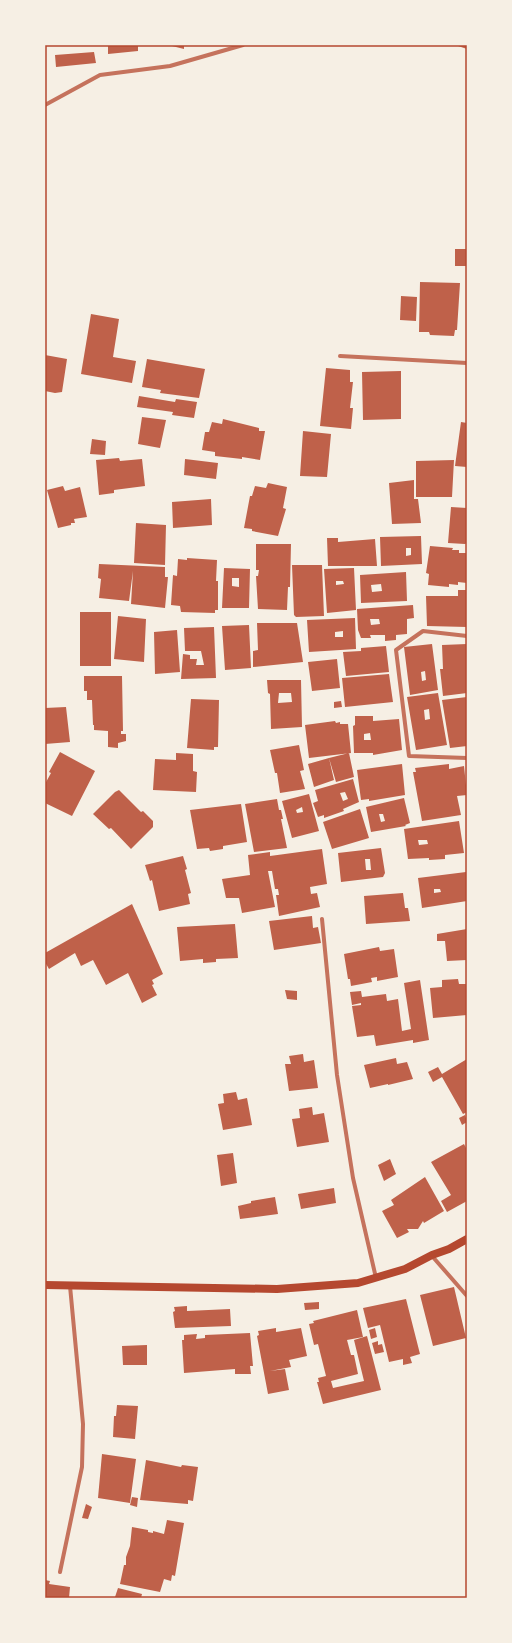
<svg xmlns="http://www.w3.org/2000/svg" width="512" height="1643" font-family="'Space Grotesk',sans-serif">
<rect width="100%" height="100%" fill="#f6efe4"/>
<!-- building -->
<path fill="#bf614a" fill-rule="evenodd" d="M 108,45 L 138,45 L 138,51 L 108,54 Z
M 168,45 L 184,45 L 184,49 Z
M 455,45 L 467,45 L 467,49 Z
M 94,52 L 96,63 L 56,67 L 55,55 Z
M 455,249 L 467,249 L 467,266 L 455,266 Z
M 420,282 L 460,283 L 457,330 L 455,330 L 454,336 L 430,335 L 429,332 L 419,332 Z
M 401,296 L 417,297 L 416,321 L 400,320 Z
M 91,314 L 119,319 L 113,357 L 136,361 L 132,383 L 81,374 Z
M 45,355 L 67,359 L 62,392 L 55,393 L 45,391 Z
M 147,359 L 205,369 L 199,398 L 160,393 L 161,390 L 142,387 Z
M 326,368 L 350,370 L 350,382 L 353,382 L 350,408 L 353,408 L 351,429 L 320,426 Z
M 401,371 L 401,419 L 363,420 L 362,372 Z
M 139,396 L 175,402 L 176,399 L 197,402 L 194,418 L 172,415 L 173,412 L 137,407 Z
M 142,417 L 166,420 L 160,448 L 138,444 Z
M 223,419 L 259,428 L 259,431 L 265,431 L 260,460 L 242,457 L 242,459 L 215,456 L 215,452 L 202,450 L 205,432 L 209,432 L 212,422 L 222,424 Z
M 461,422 L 467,423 L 467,467 L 455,466 Z
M 303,431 L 331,434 L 327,477 L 300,476 Z
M 92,439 L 106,441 L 105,455 L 90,454 Z
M 119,458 L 120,461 L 142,459 L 145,486 L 114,490 L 114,493 L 99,495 L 96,460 Z
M 185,459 L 218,463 L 216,479 L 184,475 Z
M 454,460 L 452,497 L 416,497 L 416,461 Z
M 414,480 L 414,499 L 418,499 L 421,523 L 392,524 L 389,483 Z
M 268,483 L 287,487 L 283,508 L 286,509 L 278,536 L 252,531 L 252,529 L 244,528 L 250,496 L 252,496 L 255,486 L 266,488 Z
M 63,486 L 65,491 L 80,487 L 87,517 L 74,519 L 75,523 L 71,523 L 71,525 L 58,528 L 47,490 Z
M 211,499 L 212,525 L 173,528 L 172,502 Z
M 451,507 L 467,508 L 467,543 L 465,544 L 448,543 Z
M 136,523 L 166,525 L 165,565 L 134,563 Z
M 421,536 L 422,564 L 381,566 L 380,537 ZM 406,548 L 411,548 L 411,555 L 406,556 Z
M 327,538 L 338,538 L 338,542 L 375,539 L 377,566 L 328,566 Z
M 256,544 L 291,544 L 290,587 L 288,587 L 287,610 L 258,609 L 256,576 L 258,576 L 259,570 L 256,570 Z
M 430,546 L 453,548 L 452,550 L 459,550 L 459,553 L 467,553 L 467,583 L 458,582 L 458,585 L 449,584 L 449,587 L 428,585 L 429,574 L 426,573 Z
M 187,558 L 217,560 L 216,581 L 218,581 L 218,610 L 215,610 L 215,613 L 181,612 L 180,606 L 171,605 L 173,575 L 177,576 L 178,559 L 187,560 Z
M 99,564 L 165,567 L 165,577 L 168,577 L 165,608 L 131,604 L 133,571 L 129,601 L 99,598 L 101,579 L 98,578 Z
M 292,565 L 322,565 L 324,616 L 296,617 L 294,615 Z
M 224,568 L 250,569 L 249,608 L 222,608 ZM 232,578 L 239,578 L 239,587 L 232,586 Z
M 354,568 L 356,610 L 327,613 L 324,569 ZM 336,581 L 343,581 L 344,584 L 336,585 Z
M 406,572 L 407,601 L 361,603 L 360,575 ZM 381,584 L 382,591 L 372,592 L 371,585 Z
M 458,590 L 467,590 L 467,627 L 427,626 L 426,596 L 458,596 Z
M 413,605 L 414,618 L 407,619 L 407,634 L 396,635 L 396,640 L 385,641 L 385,635 L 370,635 L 371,638 L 361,638 L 358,630 L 357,609 ZM 370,619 L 379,619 L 380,624 L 371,625 Z
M 80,612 L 111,612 L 111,666 L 80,666 Z
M 118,616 L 146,619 L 144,662 L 114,659 Z
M 355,618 L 356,649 L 309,652 L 307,620 ZM 343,631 L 343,637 L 335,637 L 335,632 Z
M 257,623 L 297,623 L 303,662 L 253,667 L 253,651 L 258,650 Z
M 249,625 L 251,668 L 225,670 L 222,626 Z
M 214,627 L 216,678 L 181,679 L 183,654 L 190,655 L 190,659 L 197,659 L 196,665 L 204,665 L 201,651 L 185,651 L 184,628 Z
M 177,630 L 180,672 L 155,674 L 154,632 Z
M 432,644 L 438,690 L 410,695 L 404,647 ZM 425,671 L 426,680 L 422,681 L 421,672 Z
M 467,644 L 467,693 L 443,696 L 440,669 L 443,669 L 442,645 Z
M 386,646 L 389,672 L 346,676 L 343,652 L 361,651 L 361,648 Z
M 337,659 L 340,688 L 312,691 L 308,662 Z
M 389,674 L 393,702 L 345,707 L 342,678 Z
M 84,676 L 122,676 L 123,731 L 121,731 L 121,734 L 126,734 L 126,741 L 118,743 L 118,748 L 108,747 L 108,731 L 94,730 L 94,725 L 93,725 L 92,700 L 87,700 L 87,691 L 84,691 Z
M 267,680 L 301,680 L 302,727 L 271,729 L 270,694 L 268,693 ZM 279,693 L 291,693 L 292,702 L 278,703 Z
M 438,693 L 447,745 L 416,750 L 407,697 ZM 429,709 L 430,719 L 425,720 L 424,710 Z
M 467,697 L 467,746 L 450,748 L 442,700 Z
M 191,699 L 219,700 L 218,747 L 214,747 L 214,750 L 187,748 Z
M 341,701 L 342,707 L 334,708 L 334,702 Z
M 66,707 L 70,742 L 45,744 L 45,708 Z
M 355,716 L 373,716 L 373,721 L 399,719 L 402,750 L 373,755 L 373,753 L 354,753 L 353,726 L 355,725 ZM 370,733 L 371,740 L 364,740 L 364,734 Z
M 335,721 L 336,723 L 340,722 L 340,724 L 348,724 L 351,753 L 309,758 L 305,725 Z
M 299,745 L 304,770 L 300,771 L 305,789 L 280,793 L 277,773 L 275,773 L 270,750 Z
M 60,752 L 95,771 L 72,816 L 45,803 L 45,784 L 51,773 L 49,772 Z
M 176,753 L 193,754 L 193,771 L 197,772 L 196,792 L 153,790 L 155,759 L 176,760 Z
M 349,753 L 354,777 L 336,782 L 329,758 Z
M 329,758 L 334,780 L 314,787 L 308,764 Z
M 402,764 L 405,795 L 369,801 L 369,799 L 361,800 L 357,770 Z
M 449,764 L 449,769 L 464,766 L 467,795 L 457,796 L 461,815 L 422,821 L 413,772 L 416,772 L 415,768 Z
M 353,779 L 359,802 L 343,809 L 344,811 L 324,818 L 324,815 L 318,817 L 313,803 L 318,801 L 315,790 ZM 345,792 L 348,799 L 343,801 L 340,793 Z
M 119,790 L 141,812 L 143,811 L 153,821 L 153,827 L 131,849 L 111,828 L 109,829 L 93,814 L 115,792 Z
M 309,794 L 319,831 L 292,838 L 282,801 ZM 302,807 L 303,812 L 297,813 L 296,810 Z
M 404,798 L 410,823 L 405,825 L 406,826 L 371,832 L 366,807 ZM 379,814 L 383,814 L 385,821 L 381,822 Z
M 277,799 L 279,810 L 281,810 L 283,819 L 281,819 L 287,848 L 254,852 L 245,804 Z
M 241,804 L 247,842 L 223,846 L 223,849 L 210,851 L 209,848 L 197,849 L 190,810 Z
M 360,809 L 369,838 L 332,849 L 323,822 Z
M 459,821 L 464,853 L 445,855 L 445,859 L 429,860 L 429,858 L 408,859 L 404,829 ZM 418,840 L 427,840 L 428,844 L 419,845 Z
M 381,848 L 385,873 L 383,877 L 341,882 L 338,853 ZM 365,859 L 370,859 L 371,870 L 366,870 Z
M 322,849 L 327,884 L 310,887 L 311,894 L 317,893 L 320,907 L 279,916 L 276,895 L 279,895 L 278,889 L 275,889 L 272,871 L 268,871 L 275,907 L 242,913 L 239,898 L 226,898 L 222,879 L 250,875 L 248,855 L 270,852 L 270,856 Z
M 183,856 L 187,869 L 185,870 L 191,893 L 188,894 L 190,904 L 159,911 L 152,880 L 150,881 L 145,865 Z
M 466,872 L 467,901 L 422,908 L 418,878 ZM 434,889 L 440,889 L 441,892 L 434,893 Z
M 403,893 L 405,908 L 408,908 L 410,921 L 366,924 L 364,896 Z
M 132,904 L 163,974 L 152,980 L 154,984 L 152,985 L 157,995 L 142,1003 L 128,973 L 106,985 L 93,960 L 81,966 L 75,953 L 49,969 L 45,962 L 45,953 Z
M 312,916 L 313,928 L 318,927 L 321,943 L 274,950 L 269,921 Z
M 235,924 L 238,958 L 216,959 L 216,962 L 203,963 L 203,959 L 180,961 L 177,927 Z
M 467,929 L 467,960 L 447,961 L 445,941 L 437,941 L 437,934 Z
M 379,947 L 380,951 L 394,949 L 398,977 L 377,981 L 377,977 L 371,978 L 372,982 L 351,986 L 350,979 L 348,979 L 344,954 Z
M 458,979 L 459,984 L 467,984 L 467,1015 L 433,1018 L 430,988 L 442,987 L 442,980 Z
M 420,980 L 429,1040 L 413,1043 L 413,1040 L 376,1046 L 374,1035 L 357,1037 L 352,1006 L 361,1005 L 361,1003 L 352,1005 L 350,992 L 361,991 L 362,997 L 386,994 L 387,1001 L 398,999 L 402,1031 L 411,1029 L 404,983 Z
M 285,990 L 297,991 L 297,1000 L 287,999 Z
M 303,1054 L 304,1062 L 314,1060 L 318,1088 L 289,1091 L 285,1064 L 291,1064 L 289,1056 Z
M 396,1058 L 397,1064 L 407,1062 L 413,1079 L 388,1085 L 388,1084 L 370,1088 L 364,1065 Z
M 467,1059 L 467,1112 L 463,1114 L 442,1077 L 433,1082 L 428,1072 L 438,1067 L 442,1074 Z
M 236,1092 L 238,1100 L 247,1098 L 252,1125 L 223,1130 L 218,1104 L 224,1103 L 223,1094 Z
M 312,1107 L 313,1115 L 324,1113 L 329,1142 L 297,1147 L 292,1119 L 300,1118 L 299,1109 Z
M 465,1115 L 467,1122 L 462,1125 L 459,1118 Z
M 464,1144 L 467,1150 L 467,1201 L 447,1212 L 441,1201 L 451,1195 L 431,1162 Z
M 233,1153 L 237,1183 L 221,1186 L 217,1155 Z
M 390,1159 L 396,1174 L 384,1181 L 378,1165 Z
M 425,1177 L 444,1211 L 424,1223 L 423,1221 L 418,1229 L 407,1229 L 409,1232 L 397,1238 L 382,1211 L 394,1205 L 391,1200 Z
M 334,1188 L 336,1203 L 301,1209 L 298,1194 Z
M 275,1197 L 278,1214 L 240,1219 L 238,1206 L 251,1203 L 251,1201 Z
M 454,1287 L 466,1338 L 433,1346 L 420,1295 Z
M 406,1299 L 420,1354 L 410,1357 L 412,1363 L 403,1365 L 403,1359 L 389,1362 L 380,1325 L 368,1328 L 363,1308 Z
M 319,1302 L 319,1309 L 305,1310 L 304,1303 Z
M 187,1306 L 187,1311 L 230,1309 L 231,1326 L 175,1328 L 173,1312 L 175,1311 L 174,1307 Z
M 357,1310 L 363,1337 L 347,1340 L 351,1355 L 354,1355 L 358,1374 L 331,1381 L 333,1388 L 364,1381 L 354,1340 L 367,1336 L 381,1390 L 323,1404 L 317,1382 L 319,1382 L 318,1378 L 326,1376 L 318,1344 L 314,1345 L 309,1324 L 314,1323 L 313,1321 Z
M 276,1328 L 276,1332 L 301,1328 L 307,1356 L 289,1360 L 291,1367 L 270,1371 L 285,1369 L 289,1390 L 268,1394 L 257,1336 L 259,1335 L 258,1331 Z
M 375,1328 L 377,1337 L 371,1339 L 369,1330 Z
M 250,1333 L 253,1366 L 250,1366 L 251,1374 L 235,1374 L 235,1369 L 184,1373 L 182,1340 L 184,1340 L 184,1335 L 197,1334 L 196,1339 L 205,1338 L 205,1335 Z
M 378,1341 L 378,1345 L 382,1344 L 384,1352 L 375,1354 L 372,1343 Z
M 147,1345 L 147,1365 L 123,1365 L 122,1346 Z
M 117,1405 L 138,1406 L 135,1439 L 113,1437 L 114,1416 L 116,1416 Z
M 102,1454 L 136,1459 L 130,1503 L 98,1498 Z
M 146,1460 L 181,1467 L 182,1465 L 198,1467 L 193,1501 L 188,1500 L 188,1504 L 140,1500 Z
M 132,1497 L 138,1498 L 137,1507 L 130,1505 Z
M 86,1504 L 92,1507 L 88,1519 L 82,1518 Z
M 167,1520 L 184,1523 L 175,1576 L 172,1575 L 171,1581 L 164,1579 L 160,1592 L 120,1584 L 124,1565 L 126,1565 L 126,1557 L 130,1546 L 132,1527 L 148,1530 L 148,1532 L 153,1533 L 153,1531 L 164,1534 Z
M 45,1580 L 50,1581 L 49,1584 L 70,1587 L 69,1598 L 45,1598 Z
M 118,1588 L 142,1594 L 141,1598 L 115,1597 Z"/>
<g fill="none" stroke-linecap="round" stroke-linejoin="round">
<!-- minor -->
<path stroke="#c5725c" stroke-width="4" d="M 45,105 L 100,75 L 170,66 L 243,45
M 340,356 L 467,363
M 467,636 L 423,631 L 396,650 L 409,756 L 467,758
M 322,919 L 337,1075 L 353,1178 L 376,1278
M 432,1256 L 467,1296
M 60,1572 L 82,1467 L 83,1424 L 70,1286"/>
<!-- secondary -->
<path stroke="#b5482f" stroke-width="8" d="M 45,1285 L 277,1289 L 358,1283 L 405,1269 L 432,1255 L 449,1249 L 467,1239"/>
</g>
<!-- border -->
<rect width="512" height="1643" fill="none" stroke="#f6efe4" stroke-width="92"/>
<rect x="46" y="46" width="420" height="1551" fill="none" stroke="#b5482f" stroke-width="1.5"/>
</svg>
